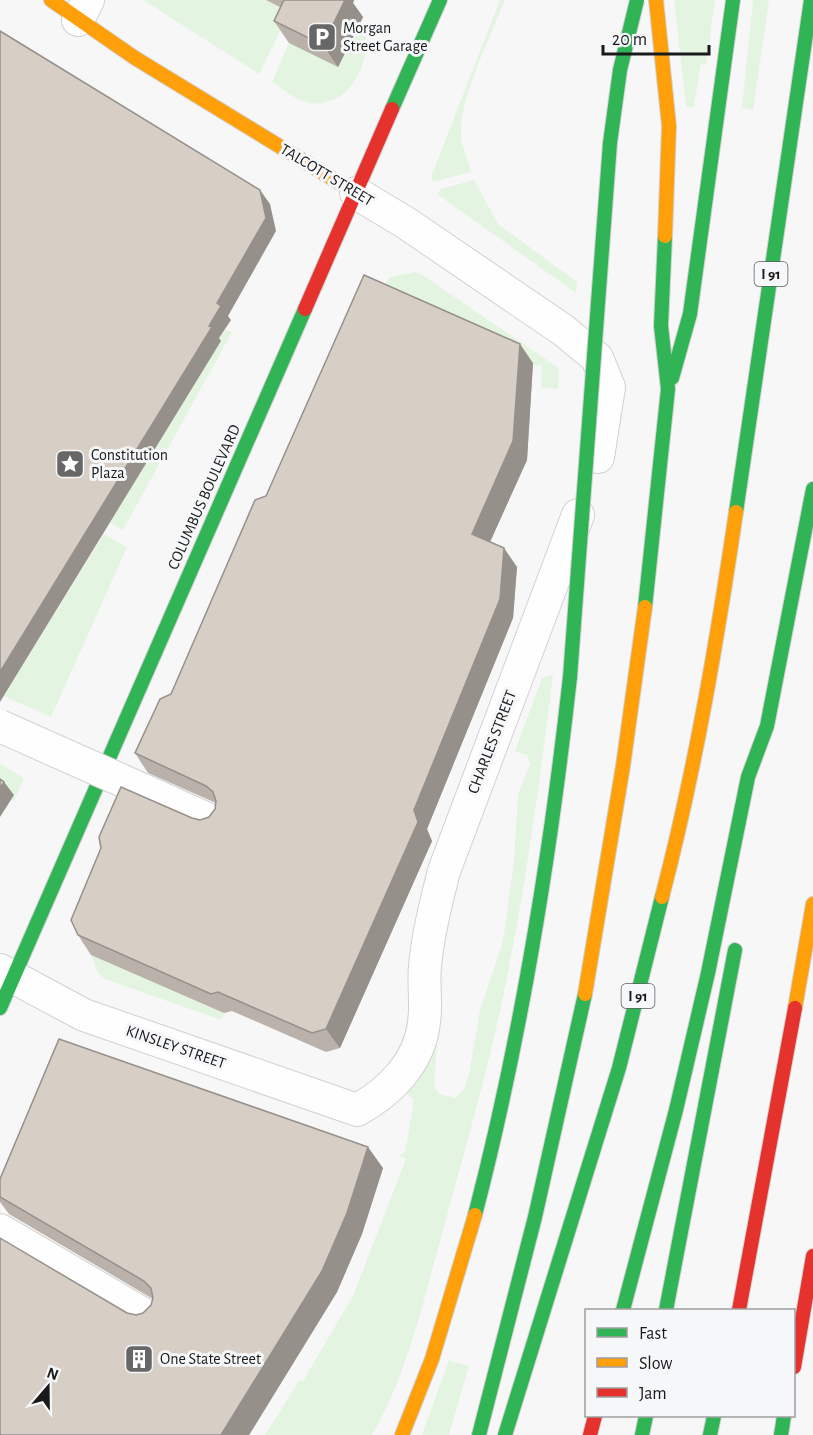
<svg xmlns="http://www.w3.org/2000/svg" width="813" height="1435" font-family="'Alegreya Sans',sans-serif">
<rect width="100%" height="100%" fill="#f7f7f8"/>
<!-- green -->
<path fill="#e3f5e0" d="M 143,0 L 266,0 L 290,11 L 259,74 Z
M 500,0 L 505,0 C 491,36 459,98 461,136 C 462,147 468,160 471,172 L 433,182 L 431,177 Z
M 674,0 L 715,0 L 706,65 L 701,64 L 694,105 L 691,108 L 686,105 Z
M 753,0 L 769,0 L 753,110 L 742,108 Z
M 356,31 L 366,37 C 368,69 347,109 309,103 C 296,100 283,89 272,82 L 289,43 Z
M 474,180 L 498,224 L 577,282 L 576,293 L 437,194 L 441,189 Z
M 415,272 L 421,274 L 557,367 L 559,371 L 558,389 L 541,387 L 542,366 L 533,365 L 378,295 L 390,277 Z
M 225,329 L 232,332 L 123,530 L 110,523 Z
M 104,534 L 127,547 L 51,717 L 4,696 Z
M 553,675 C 539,787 524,900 500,1011 C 484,1084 463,1157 443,1230 C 424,1298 408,1373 372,1435 L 265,1435 L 299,1381 L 303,1381 L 353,1296 L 406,1159 L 398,1155 L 405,1152 L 414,1101 L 404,1090 L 420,1075 L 437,1043 L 434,1086 L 439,1094 L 456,1098 L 464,1089 L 469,1074 L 480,1010 L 503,941 L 514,861 L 518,794 L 530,764 L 527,755 L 515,751 L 542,678 Z
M 0,764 L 24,778 L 14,801 L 10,801 L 0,787 Z
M 85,939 L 228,1009 L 232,1011 L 224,1013 L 221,1020 L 105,979 L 98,973 Z
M 449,1360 L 469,1366 L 449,1435 L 422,1435 Z"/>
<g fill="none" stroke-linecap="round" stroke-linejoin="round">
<!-- street casing -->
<g stroke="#d1d1d2" stroke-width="34">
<path id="street" d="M 78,20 L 88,0
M 356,193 L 406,223 L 563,330 L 597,358 L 609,387 L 598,457
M 141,789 L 212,821
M 0,970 L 84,1015 L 357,1110 C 390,1092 420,1062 424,1022 C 427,1003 423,985 425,966 C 428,934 436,903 444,871 L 578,515
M 0,1230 L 150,1318"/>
</g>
<!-- fast casing -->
<g stroke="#d1d1d2" stroke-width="16">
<path id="fast" d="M 392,109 L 440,0
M 672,378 L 690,314 L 733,0
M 736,512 L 811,0
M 645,607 L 668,389 L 661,326 L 665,236
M 0,1008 L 305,309
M 475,1215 C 521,1038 550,859 570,677
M 623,1310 L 676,1110 L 708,973 L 748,777 L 767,726 L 813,489
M 666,1310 L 735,950
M 479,1435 L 535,1217 L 585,994
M 505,1435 L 619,1068 L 662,897
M 642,1435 L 646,1416
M 710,1435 L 714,1416
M 781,1435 L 784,1416"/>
</g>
<!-- slow casing -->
<g stroke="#d1d1d2" stroke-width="16">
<path id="slow" d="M 51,0 L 135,58 L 356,193
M 656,0 L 669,126 L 665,236
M 662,897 C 695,771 717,641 736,512
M 585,994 L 623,766 L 645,607
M 795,1008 L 813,904
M 402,1435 L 432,1359 L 475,1215"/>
</g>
<!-- jam casing -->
<g stroke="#d1d1d2" stroke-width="16">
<path id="jam" d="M 305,309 L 392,109
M 739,1310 L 795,1008
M 794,1367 L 813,1256
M 590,1435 L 595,1416"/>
</g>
<!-- street -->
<use href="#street" stroke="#fefefe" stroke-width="32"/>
<!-- fast -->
<use href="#fast" stroke="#30b455" stroke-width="14"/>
<!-- slow -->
<use href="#slow" stroke="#ff9f0a" stroke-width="14"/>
<!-- jam -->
<use href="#jam" stroke="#e5322d" stroke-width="14"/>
<!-- street-bridge casing -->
<g stroke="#d1d1d2" stroke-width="34" stroke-linecap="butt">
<path id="street-bridge" d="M 0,726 L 141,789"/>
</g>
<!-- fast-bridge casing -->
<g stroke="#d2d2d4" stroke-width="16" stroke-linecap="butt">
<path id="fast-bridge" d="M 570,677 L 610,143 L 620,70 L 637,0"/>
</g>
<!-- street-bridge -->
<use href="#street-bridge" stroke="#fefefe" stroke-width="32"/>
<!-- fast-bridge -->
<use href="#fast-bridge" stroke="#30b455" stroke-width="14"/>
</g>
<!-- wall -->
<path fill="#b9b1aa" d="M 266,0 L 354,0 L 353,3 L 363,17 L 338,67 L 289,43 L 274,21 L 280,7 Z
M 533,363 L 527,460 L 490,542 L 517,567 L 513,618 L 427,829 L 432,841 L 340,1048 L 326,1052 L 232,1011 L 224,1013 L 91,955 L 78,935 L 192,818 L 200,820 L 209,817 L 215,809 L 216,803 L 148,773 L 135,753 L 171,694 L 266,496 Z
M 383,1168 L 362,1234 L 337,1292 L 249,1435 L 0,1435 L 127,1313 L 136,1315 L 143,1313 L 151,1305 L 153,1299 L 9,1214 L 0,1202 L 0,1179 Z"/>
<!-- shaded-wall -->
<path fill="#96908b" d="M 342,0 L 354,0 L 353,3 L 363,17 L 338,67 L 323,45 Z
M 260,190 L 270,204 L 276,231 L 228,316 L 231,320 L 219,338 L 221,341 L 0,702 L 0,672 L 209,326 Z
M 520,344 L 533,363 L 527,460 L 485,553 L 472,534 Z
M 504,548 L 517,567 L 513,618 L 427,829 L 432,841 L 340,1048 L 326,1029 L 414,810 Z
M 4,782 L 14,795 L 0,817 L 0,788 Z
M 368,1147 L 383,1168 L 362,1234 L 337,1292 L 249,1435 L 221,1435 Z"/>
<!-- building -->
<path fill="#d7cec6" stroke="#96908b" stroke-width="1.5" d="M 284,0 L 345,0 L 323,45 L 274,21 Z
M 0,31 L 260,190 L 266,218 L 217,303 L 221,306 L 209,326 L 212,327 L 0,672 Z
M 364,275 L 520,344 L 513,441 L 472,534 L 504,548 L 500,599 L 414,810 L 418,822 L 326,1029 L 312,1033 L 218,992 L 211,994 L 78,935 L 71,920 L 101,848 L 99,837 L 121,787 L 192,818 L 200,820 L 209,817 L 215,809 L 216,801 L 213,792 L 206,786 L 135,753 L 160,699 L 171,694 L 255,500 L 266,496 Z
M 0,779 L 4,782 L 0,788 Z
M 59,1039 L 368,1147 L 347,1213 L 322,1271 L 221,1435 L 0,1435 L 0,1238 L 127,1313 L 136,1315 L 143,1313 L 151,1305 L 153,1298 L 151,1288 L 144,1281 L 0,1197 L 0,1179 Z"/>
<!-- icons -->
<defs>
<g id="parking-square" transform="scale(1.5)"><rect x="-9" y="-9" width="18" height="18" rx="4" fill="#676768" stroke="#f6f7f9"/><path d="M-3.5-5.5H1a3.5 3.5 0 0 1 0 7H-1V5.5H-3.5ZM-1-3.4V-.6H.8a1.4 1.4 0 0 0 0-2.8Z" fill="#fff"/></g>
<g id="sight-square" transform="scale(1.5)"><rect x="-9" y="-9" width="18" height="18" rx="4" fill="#676768" stroke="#f6f7f9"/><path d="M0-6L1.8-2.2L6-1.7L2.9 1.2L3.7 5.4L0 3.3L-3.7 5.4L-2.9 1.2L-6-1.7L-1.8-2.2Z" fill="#fff"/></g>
<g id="building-square" transform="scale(1.5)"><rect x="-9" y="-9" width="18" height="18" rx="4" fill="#676768" stroke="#f6f7f9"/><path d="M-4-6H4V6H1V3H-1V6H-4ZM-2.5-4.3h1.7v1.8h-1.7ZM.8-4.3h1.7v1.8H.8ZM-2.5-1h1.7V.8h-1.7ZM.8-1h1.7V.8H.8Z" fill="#fff"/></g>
</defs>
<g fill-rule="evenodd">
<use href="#parking-square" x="322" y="37"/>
<use href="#sight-square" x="70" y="464"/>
<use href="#building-square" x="139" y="1359"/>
</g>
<g text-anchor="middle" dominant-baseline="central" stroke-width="6" stroke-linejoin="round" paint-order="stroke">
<!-- shield labels -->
<g fill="#f6f7f9" stroke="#5c5c5e" stroke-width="1.5">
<rect x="754.5" y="262" width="33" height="24" rx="4.5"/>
<rect x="621.5" y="984" width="33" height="24" rx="4.5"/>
</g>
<g font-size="15" font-weight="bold" fill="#1a1a1b">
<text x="771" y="274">I 91</text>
<text x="638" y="996">I 91</text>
</g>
<!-- poi labels -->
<g font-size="16" fill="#1a1a1b" stroke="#f6f7f9" text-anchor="start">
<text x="343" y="28">Morgan<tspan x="343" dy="18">Street Garage</tspan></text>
<text x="91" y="455">Constitution<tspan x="91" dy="18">Plaza</tspan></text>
<text x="160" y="1359">One State Street</text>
</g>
<!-- street labels -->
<g font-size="16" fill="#1a1a1b" stroke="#f6f7f9">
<text transform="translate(327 175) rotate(31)">TALCOTT STREET</text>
<text transform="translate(204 497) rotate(-66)">COLUMBUS BOULEVARD</text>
<text transform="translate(492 742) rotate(-69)">CHARLES STREET</text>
<text transform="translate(176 1047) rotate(19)">KINSLEY STREET</text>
</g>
</g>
<!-- legend -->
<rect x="585" y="1309" width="210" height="108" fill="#f6f7f9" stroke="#9e9fa0" stroke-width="1.5"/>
<rect x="597" y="1328" width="30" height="9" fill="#30b455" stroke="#9e9fa0" stroke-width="1.5"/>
<text x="639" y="1339" font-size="18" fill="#1a1a1b">Fast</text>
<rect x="597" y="1358" width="30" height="9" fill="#ff9f0a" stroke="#9e9fa0" stroke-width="1.5"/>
<text x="639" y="1369" font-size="18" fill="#1a1a1b">Slow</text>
<rect x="597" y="1388" width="30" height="9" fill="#e5322d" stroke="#9e9fa0" stroke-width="1.5"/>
<text x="639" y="1399" font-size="18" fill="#1a1a1b">Jam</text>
<!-- north arrow -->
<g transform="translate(48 1387) rotate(20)" stroke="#f6f7f9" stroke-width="4.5" paint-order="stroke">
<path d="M0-4.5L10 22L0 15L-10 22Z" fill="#1a1a1b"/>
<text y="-9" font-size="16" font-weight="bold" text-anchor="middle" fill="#1a1a1b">N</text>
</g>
<!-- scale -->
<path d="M603 45v9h106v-9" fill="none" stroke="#1a1a1b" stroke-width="3"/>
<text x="612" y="45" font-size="18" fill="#1a1a1b" stroke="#f6f7f9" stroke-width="4.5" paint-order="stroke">20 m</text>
</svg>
